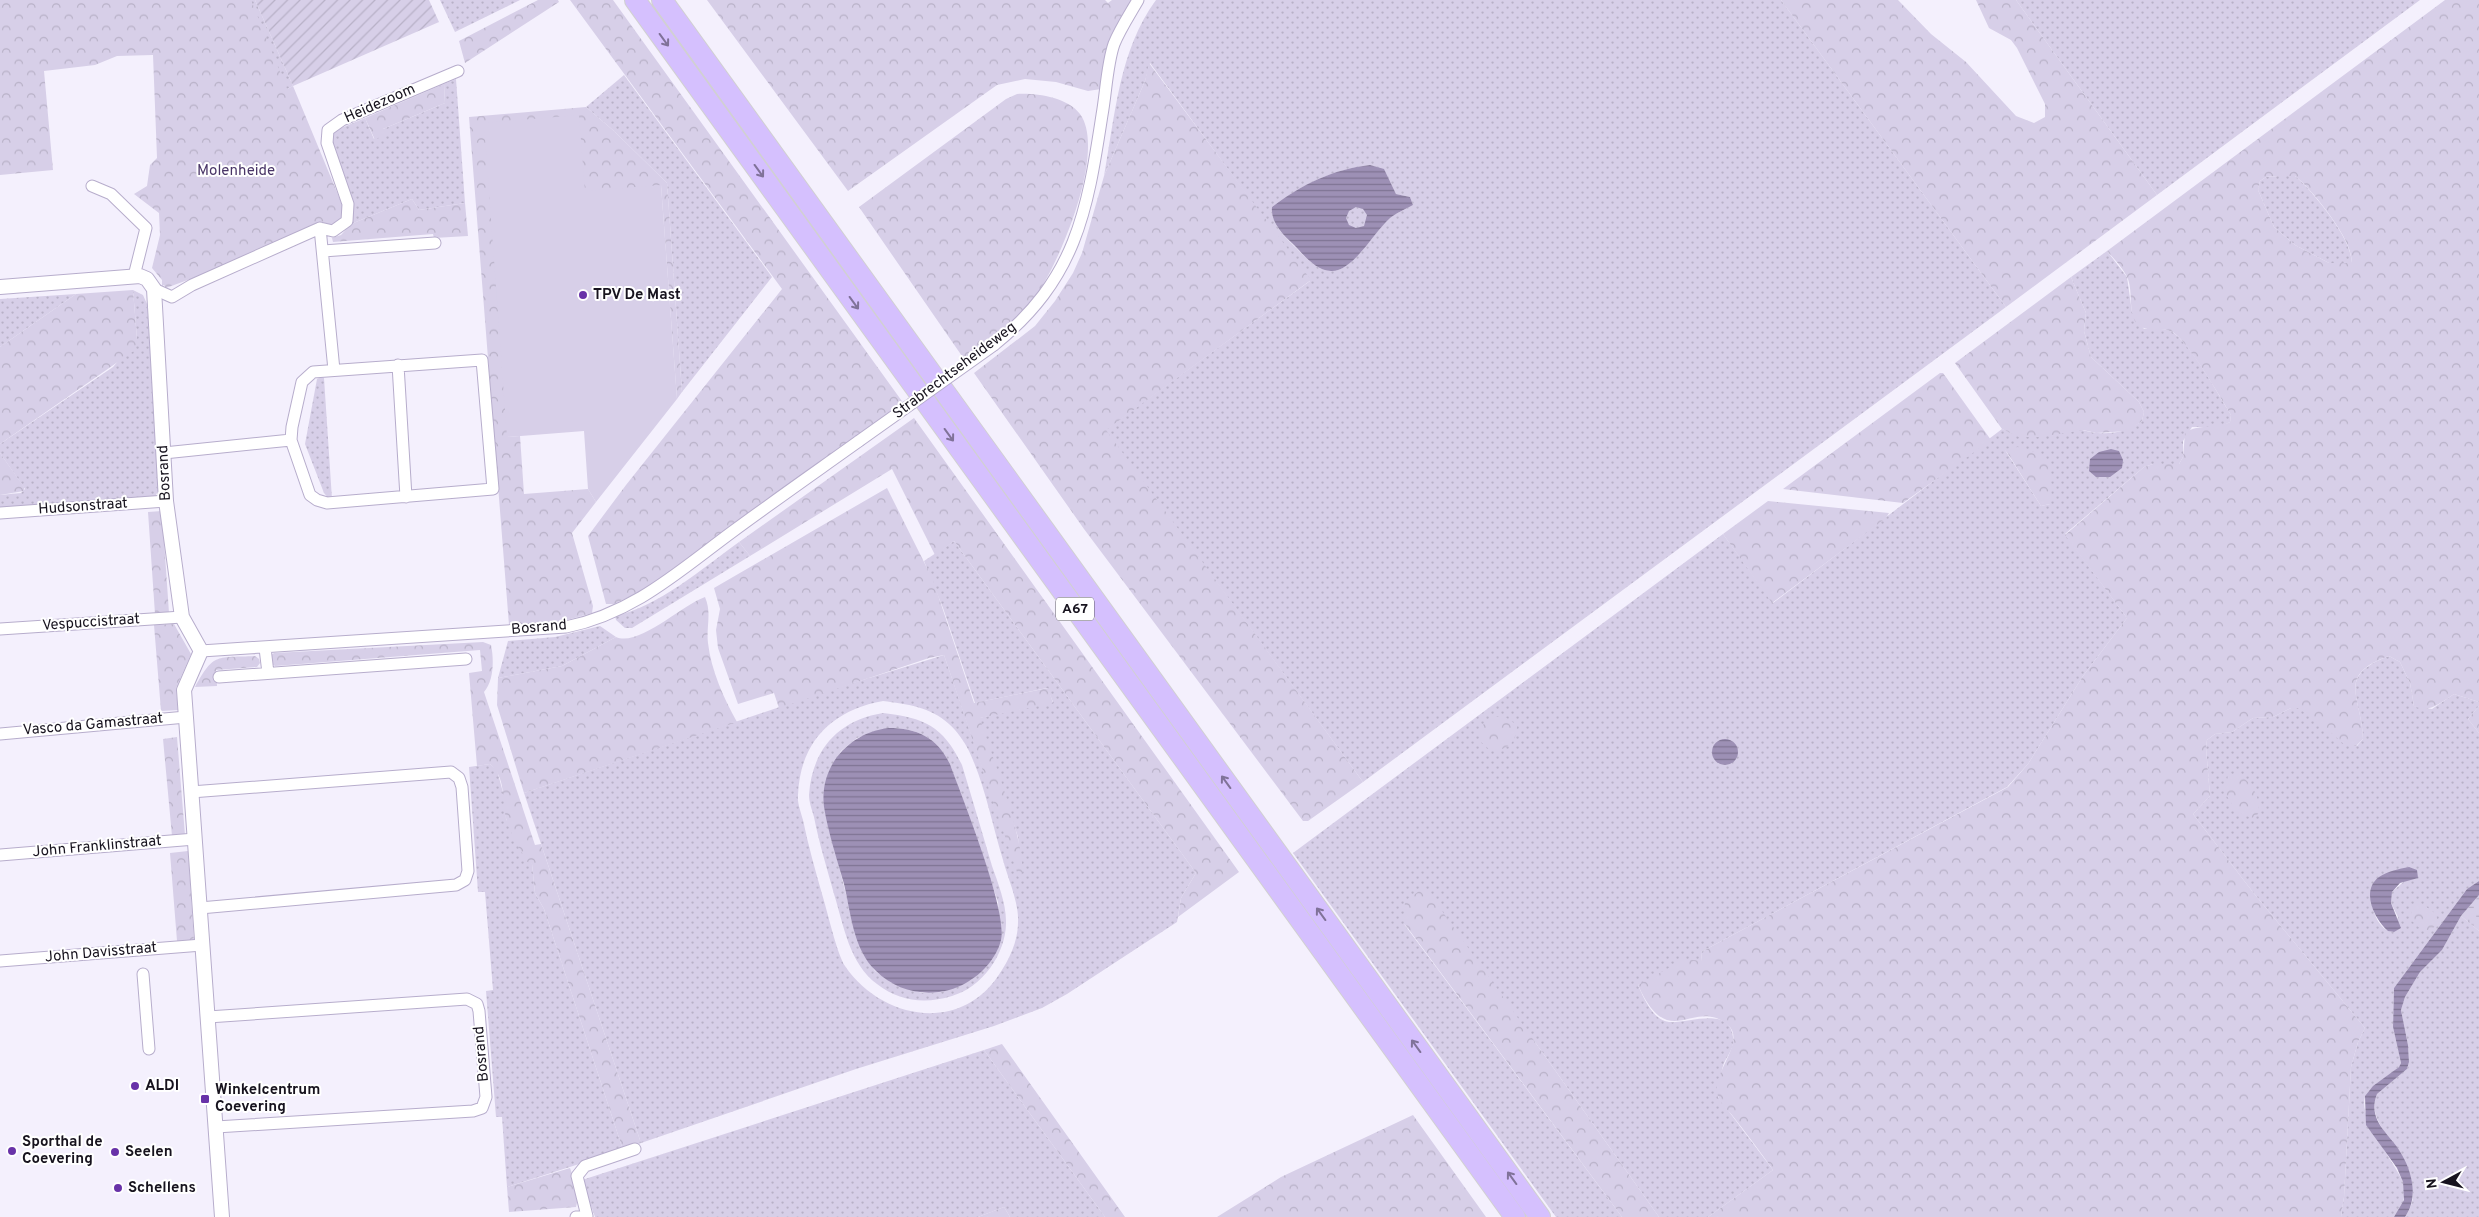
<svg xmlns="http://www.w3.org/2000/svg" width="2479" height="1217" font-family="Overpass,sans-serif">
<defs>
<pattern id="grass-dots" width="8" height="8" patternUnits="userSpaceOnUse" patternTransform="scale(1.25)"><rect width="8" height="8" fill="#d7cfe8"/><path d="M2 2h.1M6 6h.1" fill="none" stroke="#b8b1c7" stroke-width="1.8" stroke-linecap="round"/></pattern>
<pattern id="forest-crowns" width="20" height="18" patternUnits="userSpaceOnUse" patternTransform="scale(1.25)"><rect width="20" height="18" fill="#d7cfe8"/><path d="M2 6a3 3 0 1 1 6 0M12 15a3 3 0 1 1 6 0" fill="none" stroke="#b8b1c7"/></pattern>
<pattern id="wetland-marsh" width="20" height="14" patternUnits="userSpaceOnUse" patternTransform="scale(1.25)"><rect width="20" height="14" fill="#d7cfe8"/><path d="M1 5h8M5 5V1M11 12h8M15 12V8" fill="none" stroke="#b8b1c7"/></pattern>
<pattern id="garden-furrows" width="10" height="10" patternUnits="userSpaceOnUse" patternTransform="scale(1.25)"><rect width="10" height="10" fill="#d7cfe8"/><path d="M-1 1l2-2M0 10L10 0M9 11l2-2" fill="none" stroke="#b8b1c7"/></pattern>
<pattern id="water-rules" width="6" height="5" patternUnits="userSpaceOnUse" patternTransform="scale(1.25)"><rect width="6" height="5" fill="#9d90b5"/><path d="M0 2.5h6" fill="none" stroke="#7f7493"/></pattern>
</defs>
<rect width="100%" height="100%" fill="#f4f0fd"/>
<!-- grass -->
<path fill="url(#grass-dots)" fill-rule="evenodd" d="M 242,0 L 255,0 L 293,86 L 283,91 Z
M 440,0 L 520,0 L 455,32 Z
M 1156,0 L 1781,0 L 2006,307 L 1363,782 L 1105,430 L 1310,281 L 1150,63 L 1145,81 L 1104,176 C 1115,116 1119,50 1156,0 ZM 1370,165 L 1384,170 L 1396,194 L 1410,197 L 1413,205 C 1406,209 1396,213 1389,218 C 1375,232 1352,272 1331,271 C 1316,271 1304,255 1293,245 C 1283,235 1270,222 1272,207 C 1301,185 1334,169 1370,165 Z
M 2016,0 L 2420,0 L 2157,195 Z
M 624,75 L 772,277 L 682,392 L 667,183 L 614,131 L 586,107 Z
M 456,79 L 465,203 L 419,210 L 412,199 L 351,224 C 360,203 337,166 329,144 L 334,131 L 365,118 L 374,139 L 383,129 L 445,103 L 444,84 Z
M 2278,176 L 2295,176 C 2311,189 2355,242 2351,263 L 2329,263 L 2295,245 L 2274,227 L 2258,190 L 2260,181 L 2266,177 Z
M1346 218a11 11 0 1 1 22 0a11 11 0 1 1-22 0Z
M 2107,251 L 2127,277 L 2132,312 L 2144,329 C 2154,329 2167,327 2175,334 C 2193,348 2218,394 2231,415 L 2230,422 L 2220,427 L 2192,427 L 2183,441 L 2183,457 L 2179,464 L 2153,464 L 2144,467 L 2065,534 L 2127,618 L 2083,676 L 2028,764 L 2007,787 L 1701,952 L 1702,961 L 1638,985 C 1644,999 1653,1020 1669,1022 C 1687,1024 1730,1005 1733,1037 C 1735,1049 1726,1056 1723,1066 C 1720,1076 1720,1087 1718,1097 L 1773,1170 L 1708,1217 L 1659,1217 L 1535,1042 L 1404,924 L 1622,1217 L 1556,1217 L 1293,853 L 1723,534 L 1773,603 L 2002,429 C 2039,446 2048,429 2082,430 C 2088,431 2093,433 2098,433 C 2115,434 2128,431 2142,421 L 2144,412 L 2139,402 L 2091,357 L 2084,331 L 2086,313 L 2071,277 ZM 2005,450 L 2050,504 L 2041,506 Z
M 133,290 L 143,295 L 147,304 L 159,489 L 155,497 L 0,508 L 0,495 L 21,493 L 25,489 L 0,453 L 0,444 L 113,367 L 137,339 Z
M 76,294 L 0,347 L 0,299 Z
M 322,377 L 324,378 L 332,499 L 329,499 L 324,493 L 305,444 L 317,379 Z
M 954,541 L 1196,873 L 1181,898 L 1177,922 L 1067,994 L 1042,1008 L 994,1026 L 856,1069 L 641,1143 L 524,793 L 830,690 L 944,655 L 1021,880 L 1018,837 L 979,718 L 1053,702 L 1047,688 L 975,703 L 943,608 L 924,561 ZM 883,701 C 906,704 931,707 949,724 C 957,731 964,741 969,751 C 985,785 992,824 1003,860 C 1008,879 1019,902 1018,922 C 1018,942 1009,960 998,976 C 959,1034 881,1019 845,966 C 837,954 827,910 822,894 C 815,869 808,845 803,820 C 801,812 797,803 798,795 C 800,742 832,710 883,701 Z
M 739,542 L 750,556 L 632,628 L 625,628 L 616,620 L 615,616 C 658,607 703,568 739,542 Z
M 600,626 L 616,637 L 562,666 L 498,678 L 508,641 L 555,637 Z
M 2389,656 L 2400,662 L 2410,683 L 2414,706 L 2432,709 L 2454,694 L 2479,702 L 2479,706 L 2468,719 L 2479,733 L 2479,881 L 2467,889 L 2394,988 L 2393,1027 L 2401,1063 L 2399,1067 C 2389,1076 2374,1083 2366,1095 C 2355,1114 2395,1163 2403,1182 C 2405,1194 2405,1209 2394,1217 L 2341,1217 L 2344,1197 L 2351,1067 L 2358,1042 L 2365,1028 L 2252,891 L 2193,814 L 2210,796 L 2206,748 L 2207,740 L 2215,734 L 2232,732 L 2253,718 L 2273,717 L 2291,708 L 2299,708 L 2357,746 L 2363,739 C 2362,697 2335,676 2389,656 ZM 2417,870 L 2392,892 L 2391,903 L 2398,917 L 2394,932 C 2378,931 2372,910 2371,896 Z
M 883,713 C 925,718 943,726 962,765 C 972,798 982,832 992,866 C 998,883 1006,903 1006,921 C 1007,953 982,988 952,996 C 926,1004 900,1002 877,984 C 849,963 844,926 834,894 C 827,868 819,843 814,817 C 812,810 809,802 809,795 C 812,749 839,720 883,713 ZM 888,728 C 917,728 937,737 950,764 L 998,902 L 1001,939 L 993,958 L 971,980 L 942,992 L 922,993 L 892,983 L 875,971 L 863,954 L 856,934 L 824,807 L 827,777 L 841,751 L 857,738 Z
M 490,764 L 497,770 L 505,800 L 506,819 L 532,864 L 535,893 L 544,909 L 623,1150 L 507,1187 L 502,1117 L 496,1117 L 486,991 L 493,990 L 485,892 L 478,892 L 469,767 Z
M 2461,916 L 2479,931 L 2479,1217 L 2405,1217 C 2409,1211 2413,1203 2413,1195 C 2412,1187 2394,1150 2390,1141 C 2382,1126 2369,1114 2377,1094 L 2407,1069 L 2409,1062 L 2408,1045 L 2401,1010 L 2405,997 L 2420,972 L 2442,950 Z
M 984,1050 L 1105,1217 L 1010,1217 L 1004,1207 L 978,1217 L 595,1217 L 582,1180 Z"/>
<!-- forest -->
<path fill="url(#forest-crowns)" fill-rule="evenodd" d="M 0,0 L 251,0 L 287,89 L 293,86 L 344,209 L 340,220 L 328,228 L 166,288 L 164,285 L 162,286 L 162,280 L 152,268 L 160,235 L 159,213 L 134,194 L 147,186 L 150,165 L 157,158 L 153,55 L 117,56 L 95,65 L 44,71 L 53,170 L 0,175 Z
M 538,0 L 558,0 L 559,2 L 465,63 L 459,41 Z
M 570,0 L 613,0 L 904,404 L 657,583 L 614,604 L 606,604 L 588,536 L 626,485 L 782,289 Z
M 707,0 L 1105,0 L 1108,3 L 1112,0 L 1137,0 L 1101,89 L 1088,91 L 1056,82 L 1025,79 L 997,85 L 848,191 Z
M 1781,0 L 1898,0 L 1931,34 L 1966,62 L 2016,116 L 2034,123 L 2045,117 L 2045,104 L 2017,48 L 2011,40 L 1989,28 L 1976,0 L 2016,0 L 2157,195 L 2006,307 Z
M 2445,0 L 2479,0 L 2479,702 L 2454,694 C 2441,702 2430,714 2414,706 L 2410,683 L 2400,662 L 2389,656 C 2335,675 2362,697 2363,739 L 2356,746 L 2346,746 L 2319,722 L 2298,708 L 2291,708 L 2273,717 L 2253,718 L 2232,732 L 2215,734 L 2207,740 L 2206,748 L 2210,796 L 2193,814 L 2252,891 L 2365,1028 L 2358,1042 L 2351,1067 L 2344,1197 L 2341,1217 L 1708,1217 L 1773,1170 C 1760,1151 1746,1133 1732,1115 C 1728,1110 1720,1103 1718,1096 C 1710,1074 1747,1042 1728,1025 C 1693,996 1669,1055 1638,985 L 1685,959 L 1702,961 L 1701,952 L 2008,787 L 2028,764 L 2083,676 L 2127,618 L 2065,535 L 2144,467 L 2153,464 L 2179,464 L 2183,457 L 2185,433 C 2198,423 2215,430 2230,422 L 2231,415 C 2221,398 2188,342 2174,333 C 2162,325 2147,334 2137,324 C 2128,312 2133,293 2128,279 C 2124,269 2114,259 2107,251 ZM 2277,176 L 2295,176 C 2311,188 2356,243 2351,263 L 2329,263 L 2295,245 L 2274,227 L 2258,190 L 2260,181 L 2266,177 Z
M 1149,63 L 1311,280 L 1106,430 L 1363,782 L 1308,821 L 1303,821 L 1084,529 L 974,373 L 1035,326 L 1055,301 L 1073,273 L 1082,253 L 1104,176 L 1145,81 Z
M 444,84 L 445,103 L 383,129 L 385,134 L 375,140 L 365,118 Z
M 1017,94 C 1036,93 1067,97 1080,114 C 1108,152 1056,273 1029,306 C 1011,327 986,342 964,359 L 859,207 L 1006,99 Z
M 586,107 L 614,131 L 667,183 L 682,392 L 677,399 L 661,185 L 507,437 L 520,436 L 524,494 L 588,489 L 596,502 L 572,533 L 593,606 L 592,613 L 560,622 L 509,625 L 469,117 Z
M 412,199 L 419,210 L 465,203 L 468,236 L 434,238 L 433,234 L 333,242 L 332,238 L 341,235 L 351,224 Z
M 2071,277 L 2086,313 L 2084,331 L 2091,357 L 2139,402 L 2144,412 L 2142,421 L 2128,431 L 2096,433 L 2083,430 L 2040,437 L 2019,437 L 2002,429 L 1955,363 Z
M 133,290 L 137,339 L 135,350 L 0,444 L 0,347 L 76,294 Z
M 1940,373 L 1943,373 L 1991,440 L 1903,503 L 1783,489 Z
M 914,418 L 1239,872 L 1178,917 L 1181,898 L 1196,873 L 954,541 L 935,555 L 892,469 L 750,556 L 739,542 Z
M 2018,447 L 2045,455 C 2051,469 2053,488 2050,504 L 2041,506 L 2005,449 Z
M 0,453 L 24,487 L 24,491 L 0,495 Z
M 887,488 L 933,580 L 974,703 L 1048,688 L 1053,703 L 980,718 C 988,747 1033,859 1020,881 L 944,655 L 929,658 L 779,708 L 774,693 L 738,704 L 718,648 L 716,630 L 720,609 L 714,588 Z
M 1768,501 L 1889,513 L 1886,518 L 1772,603 L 1723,534 Z
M 162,511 L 169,613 L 155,614 L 148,512 Z
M 705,597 C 712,613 706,627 708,643 C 711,670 724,699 737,722 L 524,793 L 497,705 L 498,678 L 562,666 L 616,637 C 639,647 682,605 705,597 Z
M 174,624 L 191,654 L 176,688 L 178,710 L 161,711 L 154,625 Z
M 483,642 L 491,645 C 494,659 494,681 484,692 L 535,845 L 541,844 L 641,1143 L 623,1150 L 544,909 L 535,893 L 532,864 L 526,861 C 520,848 509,832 506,818 C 502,800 506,777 490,764 L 477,766 L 469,673 L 482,671 L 480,650 L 275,666 L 270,663 L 271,655 L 274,653 Z
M 255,656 L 259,659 L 260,663 L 257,667 L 216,670 L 217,686 L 195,687 C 214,652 217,658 255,656 Z
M 2479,706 L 2479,733 L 2468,719 Z
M 1492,717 L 1505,717 L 1517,725 C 1517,742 1508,750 1491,751 L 1481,742 C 1480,729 1481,724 1492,717 Z
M 177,737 L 185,835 L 172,836 L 163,739 Z
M 2237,774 C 2251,780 2262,799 2258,814 L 2252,818 L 2237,812 L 2225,793 L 2228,775 Z
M 188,851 L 194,941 L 177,941 L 170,853 Z
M 1425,887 L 1659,1217 L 1622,1217 L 1404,923 L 1405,901 Z
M 2419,904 L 2424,905 L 2436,914 L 2438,923 L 2432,929 L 2423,931 L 2412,921 L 2411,910 Z
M 1002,1044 L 1125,1217 L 1105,1217 L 984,1050 Z
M 1413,1115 L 1486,1217 L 1217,1217 L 1281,1177 Z
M 570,1168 L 579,1194 L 576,1207 L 509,1212 L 507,1187 Z
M 1004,1207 L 1010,1217 L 978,1217 Z"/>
<!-- wetland -->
<path fill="url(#wetland-marsh)" d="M 2479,895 L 2479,931 L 2461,916 Z"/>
<!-- garden -->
<path fill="url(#garden-furrows)" d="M 255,0 L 429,0 L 439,22 L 293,86 Z"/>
<!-- pitch -->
<path fill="#d7cfe8" d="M 579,115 L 585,191 L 661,185 L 677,399 L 596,502 L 588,489 L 584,431 L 507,437 L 484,123 Z"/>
<!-- water -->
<path fill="url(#water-rules)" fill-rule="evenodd" d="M 1370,165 L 1384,169 L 1396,194 L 1410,197 L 1413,205 C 1406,209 1396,213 1390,218 C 1374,232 1353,272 1331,271 C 1316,271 1304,255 1294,245 C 1283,235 1270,222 1272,207 C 1301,185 1333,169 1370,165 ZM 1356,207 L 1363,209 L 1367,215 L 1364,226 L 1356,228 L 1349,225 L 1346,218 L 1349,211 Z
M 2111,449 L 2119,451 L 2123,460 L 2122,468 L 2110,477 L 2096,477 L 2089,471 L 2090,459 L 2099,452 Z
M 888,728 C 917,728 937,737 950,764 C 962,798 1008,910 1001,940 C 995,964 972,984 949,990 C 923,997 895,990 876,971 C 853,949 851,913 844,884 C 837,859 828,832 824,807 C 819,766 849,733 888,728 Z
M1712 752a13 13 0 1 1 26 0a13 13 0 1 1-26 0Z
M 2409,867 L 2417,870 L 2418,878 L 2400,883 L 2392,892 L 2391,903 L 2401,928 L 2394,932 L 2388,931 C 2375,920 2360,891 2379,877 C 2388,871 2399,869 2409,867 Z
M 2479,881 L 2479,895 L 2461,916 L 2442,950 L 2420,972 L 2405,997 L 2401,1010 L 2408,1045 L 2409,1062 L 2407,1069 L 2377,1094 C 2366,1122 2392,1135 2402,1155 C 2413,1174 2418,1199 2405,1217 L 2394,1217 L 2404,1200 L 2403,1182 L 2397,1168 L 2366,1125 L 2365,1096 L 2373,1086 L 2399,1067 L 2401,1063 L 2393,1027 L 2394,988 L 2467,889 Z"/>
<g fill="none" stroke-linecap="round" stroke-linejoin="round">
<!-- minor casing -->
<g stroke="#b7adcc" stroke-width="13">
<path id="minor" d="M 92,186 L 111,194 L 146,228 L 134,276
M 323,251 L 435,243
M 154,289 L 172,297 L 192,285 L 320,228
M 994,345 C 1076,279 1087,213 1102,115 C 1106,93 1107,64 1114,44 C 1120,29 1130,14 1138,0
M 482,360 L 493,489 L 327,503 L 317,500 L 310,495 L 291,440 L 292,427 L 302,382 L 313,372 Z
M 398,365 L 406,497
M 334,370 L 320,228 L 333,231 L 347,221 L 348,204 L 327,143 L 328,130 L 342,120 L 458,71
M 164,453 L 291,440
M 0,513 L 166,501
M 0,629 L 182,617
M 265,648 L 268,673
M 201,651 L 566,627 C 634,613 679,571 732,532 C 774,501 817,471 859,441
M 219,677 L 466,659
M 0,734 L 186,717
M 191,792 L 451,772 L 459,778 L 462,787 L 468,871 L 465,880 L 456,885 L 200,908
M 0,855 L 195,839
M 0,961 L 202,945
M 143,974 L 149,1049
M 208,1017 L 467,999 L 477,1004 L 479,1011 L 486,1097 L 482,1108 L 473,1111 L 216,1127
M 576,1217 L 587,1216 L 577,1176 L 585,1166 L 635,1149"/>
</g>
<!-- tertiary casing -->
<g stroke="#b7adcc" stroke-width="16">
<path id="tertiary" d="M 0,287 L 140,276 L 147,279 L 154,289 L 166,501 L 182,617 L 201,651 L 184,690 L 222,1217"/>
</g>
<!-- motorway casing -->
<g stroke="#d1d0d2" stroke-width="22">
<path id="motorway" d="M 635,0 L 1515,1217
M 662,0 L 1540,1217"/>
</g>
<!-- minor -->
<use href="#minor" stroke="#fff" stroke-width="11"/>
<!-- tertiary -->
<use href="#tertiary" stroke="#fff" stroke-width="14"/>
<!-- motorway -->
<use href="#motorway" stroke="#d5c0fe" stroke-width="20"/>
<!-- minor-bridge casing -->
<g stroke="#b7adcc" stroke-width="13" stroke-linecap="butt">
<path id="minor-bridge" d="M 859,441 L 994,345"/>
</g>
<!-- minor-bridge -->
<use href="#minor-bridge" stroke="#fff" stroke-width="11"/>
</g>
<!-- one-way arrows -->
<defs><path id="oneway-shaft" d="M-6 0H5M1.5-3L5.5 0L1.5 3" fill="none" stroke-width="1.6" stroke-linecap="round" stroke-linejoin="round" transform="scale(1.25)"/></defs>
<g stroke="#807299">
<use href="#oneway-shaft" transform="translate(664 40) rotate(54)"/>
<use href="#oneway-shaft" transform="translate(759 171) rotate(54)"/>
<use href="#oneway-shaft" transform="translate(854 303) rotate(54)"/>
<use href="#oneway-shaft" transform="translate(949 435) rotate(54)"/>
<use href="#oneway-shaft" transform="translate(1226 782) rotate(-126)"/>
<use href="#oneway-shaft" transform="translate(1321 914) rotate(-126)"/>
<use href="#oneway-shaft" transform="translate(1416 1046) rotate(-126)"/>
<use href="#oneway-shaft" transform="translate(1512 1178) rotate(-126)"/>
</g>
<!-- markers -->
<g fill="#6832a8" stroke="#fff" stroke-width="2">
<circle cx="583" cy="295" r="5"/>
<circle cx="135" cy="1086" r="5"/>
<rect x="200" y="1094" width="10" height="10" rx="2.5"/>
<circle cx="12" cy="1151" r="5"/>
<circle cx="115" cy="1152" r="5"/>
<circle cx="118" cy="1188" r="5"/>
</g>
<g text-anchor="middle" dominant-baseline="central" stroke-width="4" stroke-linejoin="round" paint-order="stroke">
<!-- shield labels -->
<rect fill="#fff" stroke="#5d5a62" stroke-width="1" x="1056" y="597.5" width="38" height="23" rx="4"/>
<g font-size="14" font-weight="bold" fill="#17131e">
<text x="1075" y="609">A67</text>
</g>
<!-- street labels -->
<g font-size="15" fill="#17131e" stroke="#fff">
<text transform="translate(380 104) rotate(-24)">Heidezoom</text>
<text transform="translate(955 371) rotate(-37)">Strabrechtseheideweg</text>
<text transform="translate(165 473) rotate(-93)">Bosrand</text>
<text transform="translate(83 507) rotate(-4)">Hudsonstraat</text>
<text transform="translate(91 623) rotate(-4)">Vespuccistraat</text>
<text transform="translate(539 628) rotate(-5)">Bosrand</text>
<text transform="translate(93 725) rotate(-5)">Vasco da Gamastraat</text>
<text transform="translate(97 847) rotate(-5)">John Franklinstraat</text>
<text transform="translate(101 953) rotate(-5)">John Davisstraat</text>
<text transform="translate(482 1054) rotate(-95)">Bosrand</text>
</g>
<!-- park labels -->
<g font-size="15" fill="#493567" stroke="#fff">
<text x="236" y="171">Molenheide</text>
</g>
<!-- poi labels -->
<g font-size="15" font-weight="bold" fill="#17131e" stroke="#fff" text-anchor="start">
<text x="593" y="295">TPV De Mast</text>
<text x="145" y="1086">ALDI</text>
<text x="215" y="1090">Winkelcentrum<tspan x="215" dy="17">Coevering</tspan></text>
<text x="22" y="1142">Sporthal de<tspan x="22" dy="17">Coevering</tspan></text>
<text x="125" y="1152">Seelen</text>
<text x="128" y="1188">Schellens</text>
</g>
</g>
<!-- north arrow -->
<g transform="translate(2444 1182) rotate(263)" stroke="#ffffff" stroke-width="4" paint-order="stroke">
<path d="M0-4L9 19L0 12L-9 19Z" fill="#17131e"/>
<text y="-8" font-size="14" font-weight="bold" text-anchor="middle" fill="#17131e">N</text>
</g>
</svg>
